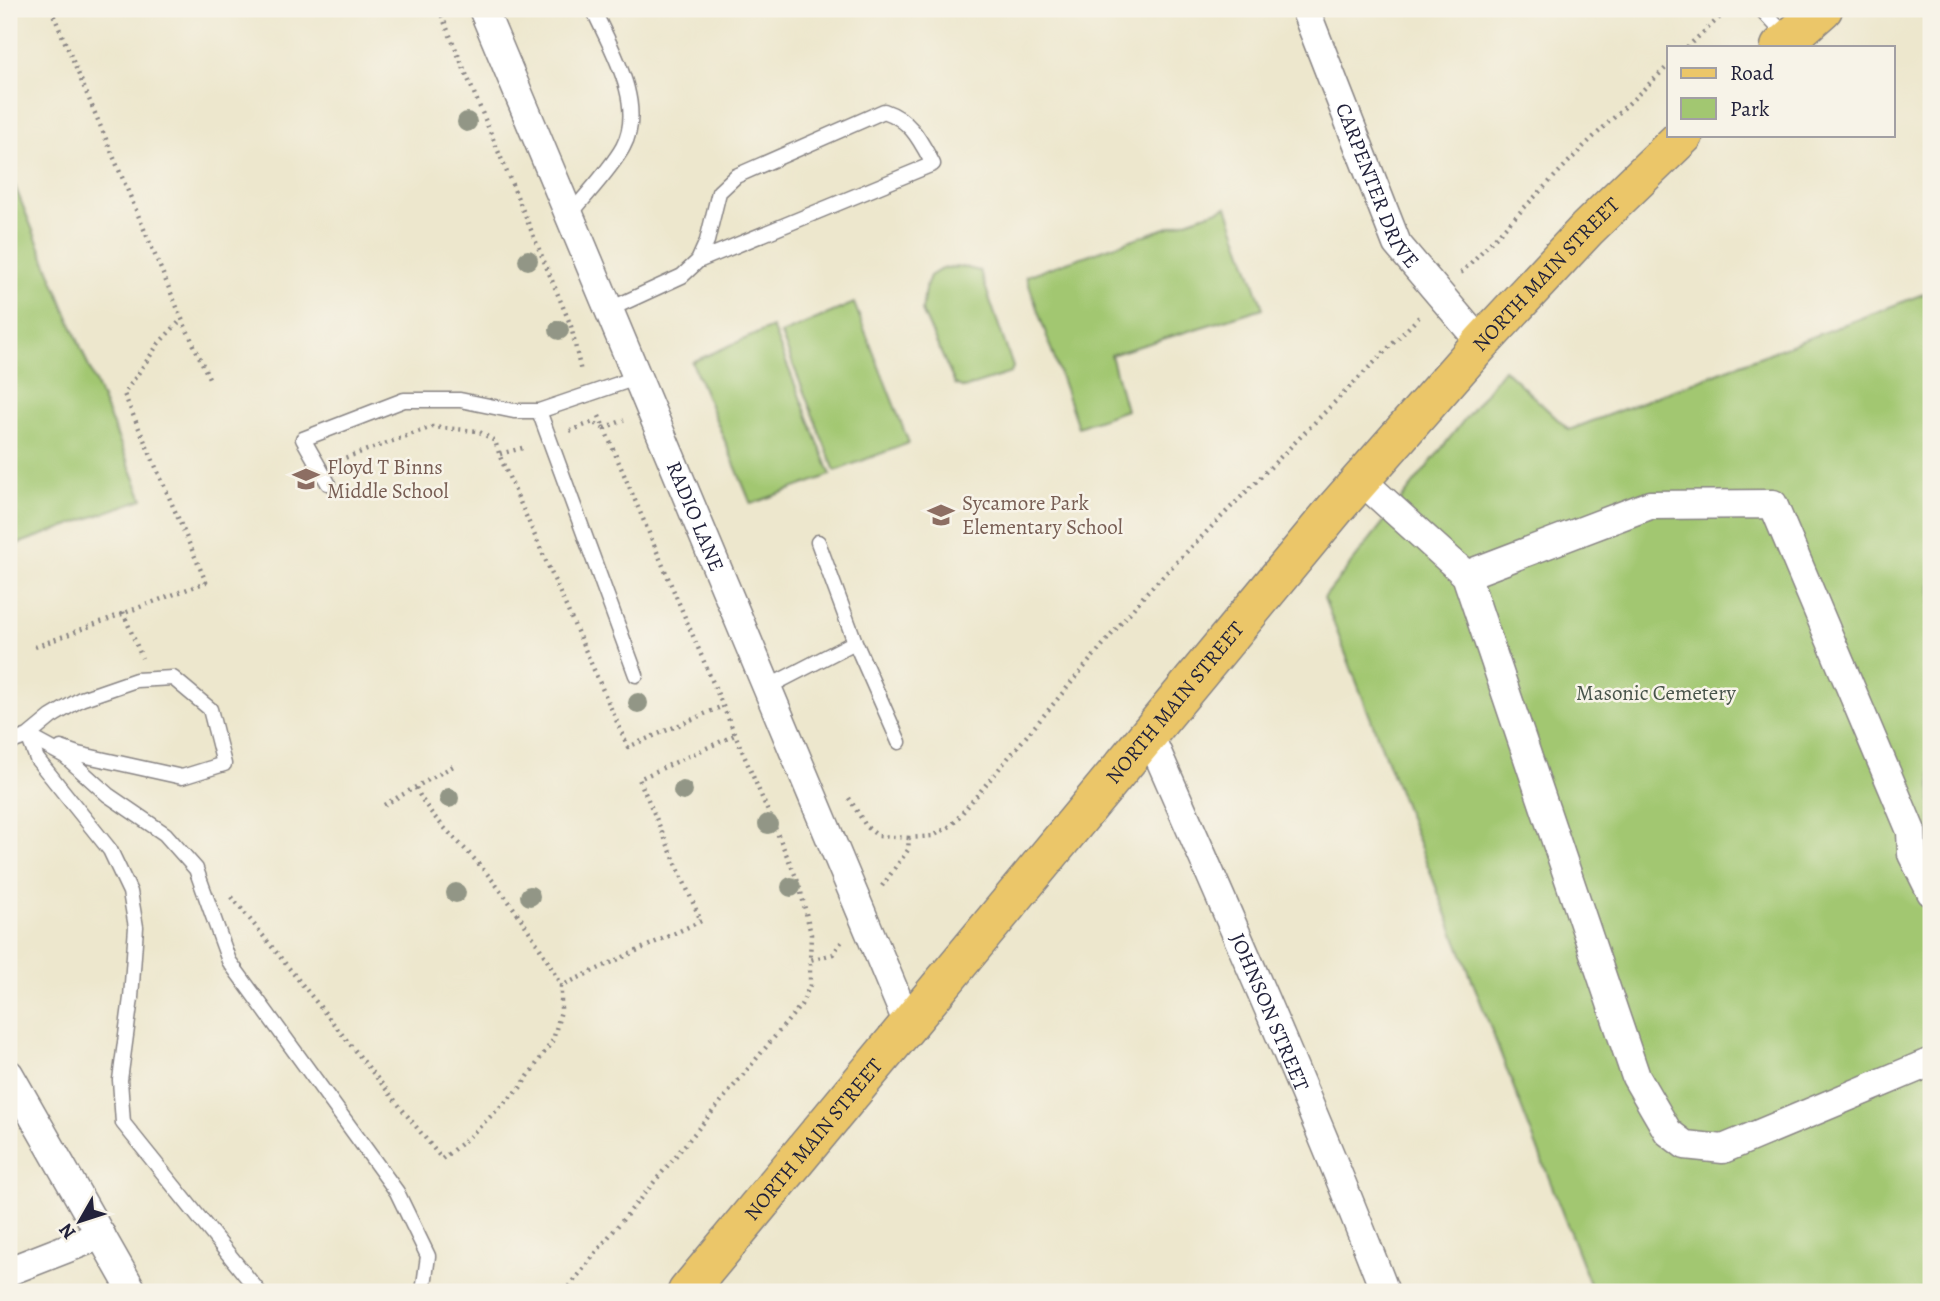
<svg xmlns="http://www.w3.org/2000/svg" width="1940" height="1301" font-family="Alegreya,serif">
<rect width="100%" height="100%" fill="#f7f3e8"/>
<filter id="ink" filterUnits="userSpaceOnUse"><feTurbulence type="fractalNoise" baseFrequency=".0143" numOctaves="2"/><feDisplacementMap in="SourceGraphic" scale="14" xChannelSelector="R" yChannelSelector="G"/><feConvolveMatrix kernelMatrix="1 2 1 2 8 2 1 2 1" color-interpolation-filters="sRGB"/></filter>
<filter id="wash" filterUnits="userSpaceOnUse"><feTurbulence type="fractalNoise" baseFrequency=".00686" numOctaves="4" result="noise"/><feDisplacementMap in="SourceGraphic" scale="28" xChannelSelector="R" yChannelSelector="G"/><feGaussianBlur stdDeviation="1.57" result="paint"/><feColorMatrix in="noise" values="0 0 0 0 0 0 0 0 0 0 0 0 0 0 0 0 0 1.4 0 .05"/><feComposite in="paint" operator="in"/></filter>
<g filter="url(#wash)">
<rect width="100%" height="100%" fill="#ede7cd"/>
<!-- green -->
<path fill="#a2c771" stroke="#627456" stroke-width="2" d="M 9,172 L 143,499 L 9,547 Z
M 1227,207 L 1263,308 L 1111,355 L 1126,410 L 1078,427 L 1026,276 Z
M 963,267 L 980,271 L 1013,367 L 1011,373 L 964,388 L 955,384 L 922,311 L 925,289 L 930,276 L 943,268 Z
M 1931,291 L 1931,1286 L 1915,1292 L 1593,1292 L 1324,598 L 1504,369 L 1569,430 Z
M 854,303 L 909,443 L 835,471 L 781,334 Z
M 772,327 L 831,475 L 751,504 L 692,362 Z"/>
</g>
<g filter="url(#ink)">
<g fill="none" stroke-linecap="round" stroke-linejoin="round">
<!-- lane casing -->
<g stroke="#888484" stroke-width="17">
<path id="lane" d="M 1761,9 L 1788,38
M 569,216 C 585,196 611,169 623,147 C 646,104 611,49 593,9
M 608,310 L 682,276 L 698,261 L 707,241 L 719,192 L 736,176 L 884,111 C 911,120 920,140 933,164 L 698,261
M 539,411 L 636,675
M 328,483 L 303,439 L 404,400 L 460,400 L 514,411 L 539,411 L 636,378
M 855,642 L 899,742
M 766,688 L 855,642 L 818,542
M 28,736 L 65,756 L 108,795 L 165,834 L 196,869 L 229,961 L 397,1192 L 428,1256 L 423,1292
M 28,736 L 37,759 L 110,850 L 130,892 L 136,927 L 131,998 L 120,1080 L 123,1123 L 259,1292
M 9,743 L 28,736 L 51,717 L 81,699 L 136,680 L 173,678 L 210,709 L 224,764 L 182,777 L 78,754 L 61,748"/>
</g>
<!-- street casing -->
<g stroke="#888484" stroke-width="31">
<g id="street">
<path id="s1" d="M 483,9 L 908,1024"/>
<path id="s2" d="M 1305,9 L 1397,244 L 1481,343"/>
<path d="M 1361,480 L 1466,575 L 1636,1077 L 1668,1132 L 1685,1145 L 1723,1149 L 1931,1062"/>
<path d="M 1466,575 L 1650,505 L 1773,504 L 1911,831 L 1912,854 L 1931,892"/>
<path id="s3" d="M 1149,734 C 1230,919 1312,1104 1385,1292"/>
<path d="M 9,1074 L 133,1292"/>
<path d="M 9,1271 L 101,1235"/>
</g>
</g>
<!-- primary casing -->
<g stroke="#888484" stroke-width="41">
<g id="primary">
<path d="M 1780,47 L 1823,9"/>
<path id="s4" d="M 687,1292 L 1335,509 L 1481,343 L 1587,229 L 1684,135"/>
</g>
</g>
<!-- path -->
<path stroke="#888484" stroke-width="4.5" stroke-dasharray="2 5" stroke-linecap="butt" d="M 51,9 L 182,319 L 209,378
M 439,9 L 571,326 L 581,372
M 1687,47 L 1729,9
M 1461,273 L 1583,147 L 1669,65
M 599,416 L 799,884 L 811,934 L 810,960
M 604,428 L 624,420
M 570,431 L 593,422 L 603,428
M 500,454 L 526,447
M 339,460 L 432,427 L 478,431 L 495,441 L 501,459 L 628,747 L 723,706
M 123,612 L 142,658
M 35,647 L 206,582 L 124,394 L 159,343 L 182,319
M 416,788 C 430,818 455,837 477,862 C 509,898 539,943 561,986
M 849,798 L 866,826 L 878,836 L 909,838
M 384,805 L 455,765
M 882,886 L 908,850 L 909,838 L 933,836 L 952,825 L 1148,591 L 1421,315
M 232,897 L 442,1159 L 469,1137 L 520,1088 L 553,1040 L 561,1011 L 561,986 L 701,921 L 639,779 L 735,735
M 565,1292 L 606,1240 L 801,1005 L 810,985 L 810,960 L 833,954 L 842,941"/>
<!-- lane -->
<use href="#lane" stroke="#fff" stroke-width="14"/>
<!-- street -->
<use href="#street" stroke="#fff" stroke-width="28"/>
<!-- primary -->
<use href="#primary" stroke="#ebc669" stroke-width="38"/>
</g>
<!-- trees -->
<g fill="#929686">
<circle cx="467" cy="122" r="10"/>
<circle cx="528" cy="260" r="10"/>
<circle cx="559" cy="330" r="10"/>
<circle cx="638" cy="703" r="10"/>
<circle cx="683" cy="791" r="10"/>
<circle cx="449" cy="798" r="10"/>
<circle cx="768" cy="824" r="10"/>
<circle cx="791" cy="887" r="10"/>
<circle cx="456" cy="893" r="10"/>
<circle cx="530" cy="896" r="10"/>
</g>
</g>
<!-- icons -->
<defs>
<g id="school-bare" transform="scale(2.1)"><path d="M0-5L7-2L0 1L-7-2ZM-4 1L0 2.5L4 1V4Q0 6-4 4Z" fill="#8d6e63" stroke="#f7f3e8" stroke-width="2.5" paint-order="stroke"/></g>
</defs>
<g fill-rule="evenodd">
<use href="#school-bare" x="306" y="479"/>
<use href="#school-bare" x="941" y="515"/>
</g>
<g text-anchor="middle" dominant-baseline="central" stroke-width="5" stroke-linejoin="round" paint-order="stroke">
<!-- street labels -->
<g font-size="21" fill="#22223b" stroke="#f7f3e8">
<text stroke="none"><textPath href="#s2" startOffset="191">CARPENTER DRIVE</textPath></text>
<text stroke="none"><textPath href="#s4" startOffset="1332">NORTH MAIN STREET</textPath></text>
<text stroke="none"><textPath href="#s1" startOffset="550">RADIO LANE</textPath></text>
<text stroke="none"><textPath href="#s4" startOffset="765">NORTH MAIN STREET</textPath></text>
<text stroke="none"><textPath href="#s3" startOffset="303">JOHNSON STREET</textPath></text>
<text stroke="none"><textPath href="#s4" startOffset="198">NORTH MAIN STREET</textPath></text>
</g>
<!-- education labels -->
<g font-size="21" fill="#785e54" stroke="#f7f3e8" text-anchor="start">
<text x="327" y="467">Floyd T Binns<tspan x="327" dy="24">Middle School</tspan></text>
<text x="962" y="503">Sycamore Park<tspan x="962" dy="24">Elementary School</tspan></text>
</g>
<!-- park labels -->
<g font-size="21" fill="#48544b" stroke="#f7f3e8">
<text x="1656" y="693">Masonic Cemetery</text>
</g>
</g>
<!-- margin -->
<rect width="1940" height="1301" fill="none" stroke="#f7f3e8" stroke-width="35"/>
<!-- legend -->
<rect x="1667" y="46" width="228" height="91" fill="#f7f3e8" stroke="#a29fa3" stroke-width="2"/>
<rect x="1681" y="68" width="35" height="10" fill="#ebc669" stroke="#a29fa3" stroke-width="2"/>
<text x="1730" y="80" font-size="21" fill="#22223b">Road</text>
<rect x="1681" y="98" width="35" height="21" fill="#a2c771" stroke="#a29fa3" stroke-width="2"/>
<text x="1730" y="116" font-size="21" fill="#22223b">Park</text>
<!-- north arrow -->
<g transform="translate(80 1221) rotate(231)" stroke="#f7f3e8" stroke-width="5" paint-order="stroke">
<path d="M0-5L12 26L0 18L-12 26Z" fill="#22223b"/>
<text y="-10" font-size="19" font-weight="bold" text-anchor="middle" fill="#22223b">N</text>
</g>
</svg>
